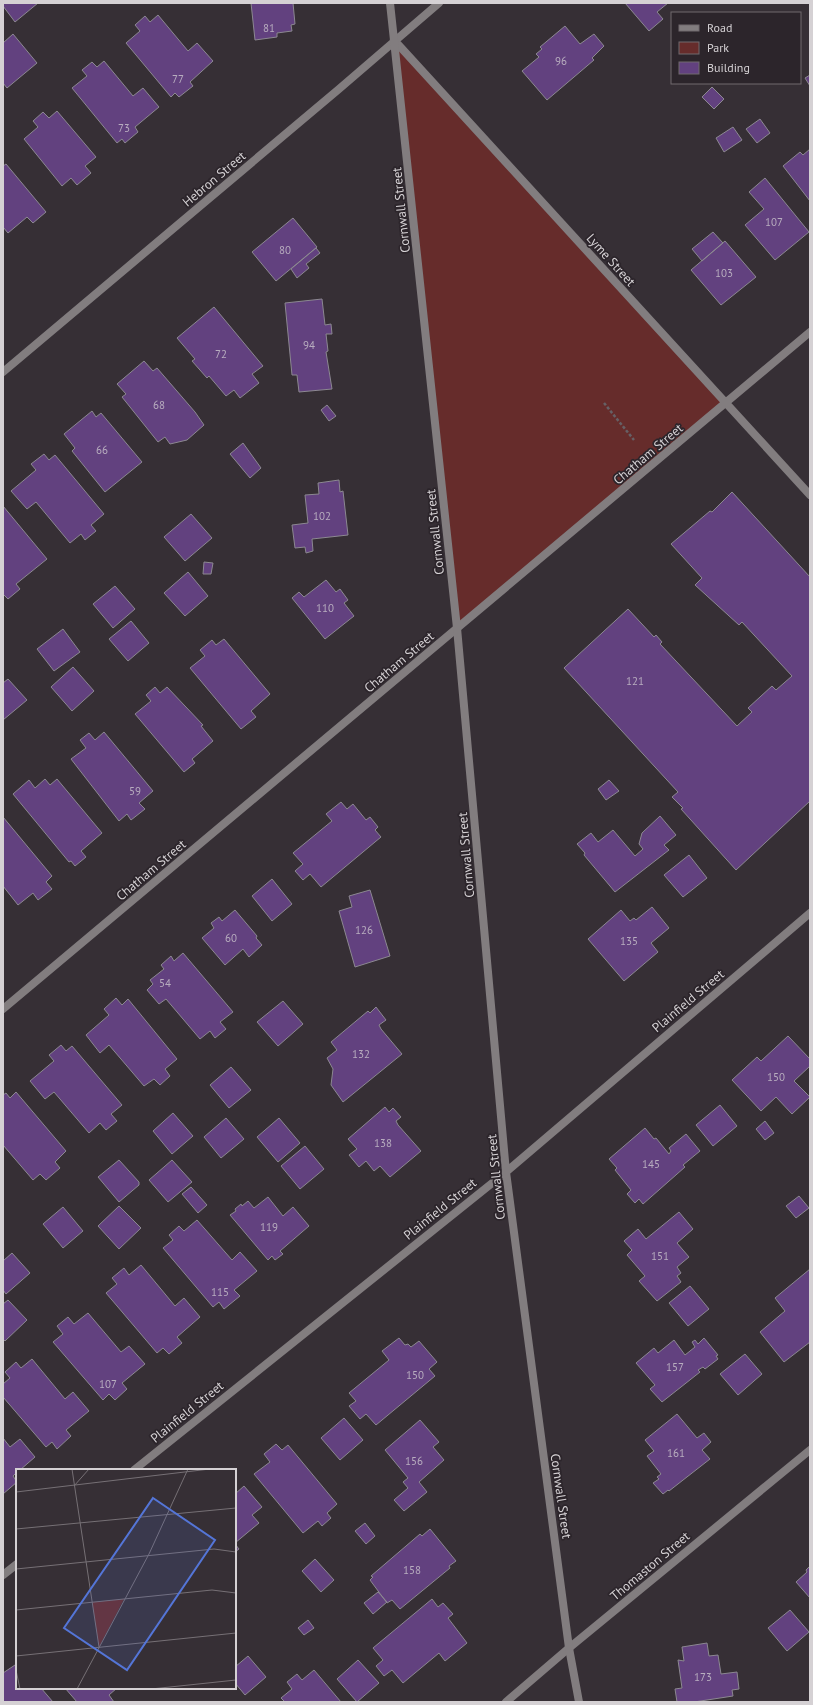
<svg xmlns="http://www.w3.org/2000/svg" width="813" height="1705" font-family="'PT Sans',sans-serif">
<rect width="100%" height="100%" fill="#362f35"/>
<!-- green -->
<path fill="#662c2b" d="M 394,40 L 726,404 L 457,628 Z"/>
<!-- building -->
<path fill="#62417f" stroke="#8c8891" d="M 3,3 L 38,3 L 15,22 L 3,6 Z
M 251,3 L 293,3 L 295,24 L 291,25 L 292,31 L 277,33 L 277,37 L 255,40 Z
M 625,3 L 668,3 L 657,12 L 663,19 L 649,31 Z
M 158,15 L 188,51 L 197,43 L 213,61 L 190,82 L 193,86 L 179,97 L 175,93 L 171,97 L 126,43 L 140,31 L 135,25 L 145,16 L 150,22 Z
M 565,26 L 580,44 L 594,34 L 604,46 L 592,58 L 594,60 L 547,100 L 522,71 L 539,57 L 536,54 L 542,49 L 540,47 Z
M 13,34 L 37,63 L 7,88 L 3,83 L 3,43 Z
M 104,61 L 133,96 L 143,88 L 159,107 L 135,127 L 138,132 L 125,143 L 122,139 L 117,143 L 72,88 L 87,76 L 82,70 L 92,62 L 97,67 Z
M 810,75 L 810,86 L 805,78 Z
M 712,87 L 724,99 L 714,109 L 702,97 Z
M 57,111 L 96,157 L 85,166 L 91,173 L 77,185 L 71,178 L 62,186 L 24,139 L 38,127 L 33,121 L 43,112 L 49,118 Z
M 760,119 L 770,133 L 757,143 L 746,129 Z
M 733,127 L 742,140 L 724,152 L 716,138 Z
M 810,149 L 810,201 L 783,166 L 800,152 L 803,155 Z
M 6,164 L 46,212 L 33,223 L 27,217 L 8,233 L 3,227 L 3,166 Z
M 765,178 L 809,232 L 775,260 L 745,225 L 764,209 L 749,192 Z
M 293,218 L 317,247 L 276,281 L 252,252 Z
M 713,232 L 723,243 L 702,261 L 692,249 Z
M 725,241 L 756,277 L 721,305 L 691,270 Z
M 316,248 L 320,253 L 306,264 L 309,268 L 297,278 L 291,269 Z
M 322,299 L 325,325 L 331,324 L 332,334 L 326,334 L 328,351 L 326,352 L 332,389 L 299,392 L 297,375 L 292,375 L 285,303 Z
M 214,307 L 263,366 L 252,374 L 259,383 L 240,398 L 234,390 L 226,396 L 209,376 L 207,378 L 192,361 L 195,359 L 177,338 Z
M 144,361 L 153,371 L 157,368 L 195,412 L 204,425 L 187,440 L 170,444 L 165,437 L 158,442 L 122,397 L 126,394 L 117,384 Z
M 327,405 L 336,416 L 329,421 L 321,410 Z
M 92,411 L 96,417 L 101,413 L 142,462 L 105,492 L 72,451 L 75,448 L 64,434 Z
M 243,443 L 261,468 L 250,478 L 230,454 Z
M 44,454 L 49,460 L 55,455 L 104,514 L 91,525 L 96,531 L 85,540 L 81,534 L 70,543 L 36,502 L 27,509 L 11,491 L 36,470 L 31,464 Z
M 339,480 L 340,492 L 343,491 L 348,535 L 312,539 L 313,551 L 306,553 L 305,547 L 295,548 L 292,525 L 308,523 L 305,495 L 319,494 L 318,483 Z
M 732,492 L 810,577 L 810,801 L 736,870 L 681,809 L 683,808 L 672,797 L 678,792 L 564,668 L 628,609 L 654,637 L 656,635 L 662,642 L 660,644 L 737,726 L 752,712 L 748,708 L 772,686 L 776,690 L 792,676 L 742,622 L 739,625 L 695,585 L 702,578 L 671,544 L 710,511 L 712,512 Z
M 3,506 L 47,559 L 16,584 L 20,589 L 8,599 L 3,594 Z
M 191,514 L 212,538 L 185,561 L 164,537 Z
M 204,562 L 213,563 L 211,574 L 203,574 Z
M 188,572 L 208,596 L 185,616 L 164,593 Z
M 326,580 L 336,592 L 340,589 L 348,600 L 344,603 L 354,616 L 325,639 L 292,598 L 299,592 L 304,597 Z
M 115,586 L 135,609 L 113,628 L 93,604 Z
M 131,621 L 149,643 L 128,661 L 109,639 Z
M 63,629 L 80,652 L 54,671 L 37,649 Z
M 224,639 L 270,694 L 251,711 L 256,717 L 241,729 L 190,668 L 205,656 L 200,650 L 212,640 L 216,645 Z
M 73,667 L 94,691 L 72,711 L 51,687 Z
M 8,679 L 27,700 L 3,720 L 3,683 Z
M 155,687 L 160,693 L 167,687 L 203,725 L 201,726 L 213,741 L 192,759 L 195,763 L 184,772 L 135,714 L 151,701 L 146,695 Z
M 104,732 L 153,791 L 139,803 L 145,809 L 131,820 L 127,814 L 119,821 L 71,759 L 86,748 L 80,740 L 89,733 L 95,740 Z
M 45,779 L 50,785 L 57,779 L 102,833 L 81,851 L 86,857 L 75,866 L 71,861 L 69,862 L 13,794 L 29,780 L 35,788 Z
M 609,780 L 619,791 L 606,800 L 598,789 Z
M 341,802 L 347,809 L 353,804 L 366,820 L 370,817 L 378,827 L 375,830 L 381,837 L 321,887 L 310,874 L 303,880 L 295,871 L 303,864 L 293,853 L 332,821 L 326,814 Z
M 660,816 L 676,835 L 664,845 L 669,850 L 615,892 L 584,855 L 585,853 L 577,844 L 591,833 L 598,842 L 613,830 L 635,856 L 643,849 L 639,844 L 642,833 Z
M 3,817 L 52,876 L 46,882 L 52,889 L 38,900 L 33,893 L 18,905 L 3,886 Z
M 689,855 L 707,878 L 683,897 L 664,875 Z
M 272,879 L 292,904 L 272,921 L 252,896 Z
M 370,890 L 390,956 L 355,967 L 339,911 L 352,907 L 349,896 Z
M 652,907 L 669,928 L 651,943 L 658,952 L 624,981 L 588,939 L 621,910 L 630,921 L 634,918 L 636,920 Z
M 235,910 L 257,936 L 256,938 L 262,945 L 249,957 L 243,949 L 225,965 L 202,938 L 214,928 L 211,923 L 219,917 L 222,921 Z
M 183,953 L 233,1012 L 220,1022 L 226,1029 L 215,1038 L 210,1031 L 200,1039 L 166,999 L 159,1004 L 147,990 L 153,984 L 150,980 L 164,969 L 161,965 L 171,956 L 174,961 Z
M 116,998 L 122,1005 L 128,999 L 177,1059 L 165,1069 L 170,1076 L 160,1085 L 154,1079 L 144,1086 L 109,1045 L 100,1053 L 86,1035 L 109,1015 L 104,1009 Z
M 283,1001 L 303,1024 L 278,1046 L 257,1022 Z
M 376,1007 L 386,1020 L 379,1025 L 381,1029 L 402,1054 L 343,1102 L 331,1085 L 333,1069 L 327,1058 L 337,1050 L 331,1042 L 368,1011 L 370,1013 Z
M 788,1036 L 810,1059 L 810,1066 L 794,1081 L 810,1097 L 792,1114 L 776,1097 L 761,1111 L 732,1080 L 757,1057 L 761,1061 Z
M 61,1045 L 66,1051 L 72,1046 L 122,1105 L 111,1114 L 117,1121 L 106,1130 L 100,1123 L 89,1133 L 54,1092 L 45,1099 L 30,1081 L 54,1061 L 49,1055 Z
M 231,1067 L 251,1090 L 229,1108 L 210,1085 Z
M 16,1092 L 66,1151 L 55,1162 L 60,1168 L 46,1180 L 40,1174 L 33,1180 L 3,1145 L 3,1095 L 6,1093 L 10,1098 Z
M 720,1105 L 737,1126 L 713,1146 L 696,1125 Z
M 385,1107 L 389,1112 L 393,1108 L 401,1117 L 396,1121 L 398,1125 L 421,1151 L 390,1177 L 380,1166 L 374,1171 L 366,1161 L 359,1167 L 349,1155 L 357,1149 L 348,1139 Z
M 173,1113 L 193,1136 L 172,1154 L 153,1131 Z
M 226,1118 L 244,1139 L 221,1158 L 204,1137 Z
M 279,1118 L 300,1143 L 278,1162 L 257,1137 Z
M 765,1121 L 774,1133 L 765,1140 L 756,1129 Z
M 645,1128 L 654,1139 L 656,1138 L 669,1154 L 671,1151 L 669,1148 L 686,1134 L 700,1151 L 683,1165 L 685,1167 L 643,1204 L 639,1199 L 635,1203 L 627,1194 L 631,1190 L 615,1170 L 617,1168 L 609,1159 Z
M 305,1146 L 324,1169 L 300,1189 L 281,1166 Z
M 119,1160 L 139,1182 L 139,1185 L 119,1202 L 98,1177 Z
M 172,1160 L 192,1182 L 168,1202 L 149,1180 Z
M 191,1187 L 207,1205 L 198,1213 L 182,1194 Z
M 799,1196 L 809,1208 L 796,1218 L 786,1206 Z
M 268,1197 L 283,1216 L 293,1207 L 309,1226 L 280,1251 L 283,1254 L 275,1260 L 272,1256 L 268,1260 L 230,1215 L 236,1211 L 235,1209 L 241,1204 L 242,1206 L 248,1201 L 254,1208 Z
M 119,1206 L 141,1228 L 119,1249 L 98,1226 Z
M 63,1207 L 83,1231 L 63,1248 L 43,1224 Z
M 679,1212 L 693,1229 L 677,1243 L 689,1257 L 677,1267 L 681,1273 L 677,1276 L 681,1282 L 657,1301 L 639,1281 L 645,1276 L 627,1255 L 632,1250 L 624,1241 L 638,1229 L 646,1239 Z
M 197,1220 L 232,1260 L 240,1252 L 257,1271 L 234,1290 L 240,1296 L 224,1309 L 219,1302 L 213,1307 L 163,1248 L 173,1240 L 169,1235 L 179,1226 L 184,1231 Z
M 12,1253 L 30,1273 L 6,1294 L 3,1290 L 3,1261 Z
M 141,1265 L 175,1306 L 184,1298 L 200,1317 L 177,1337 L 182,1343 L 169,1354 L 163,1348 L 157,1353 L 106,1293 L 117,1284 L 112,1278 L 124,1268 L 129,1275 Z
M 810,1269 L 810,1342 L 784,1362 L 760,1332 L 785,1311 L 775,1298 Z
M 690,1286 L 709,1309 L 688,1326 L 669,1303 Z
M 8,1300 L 27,1320 L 5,1341 L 3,1339 L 3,1304 Z
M 88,1313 L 121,1352 L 129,1346 L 145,1364 L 122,1383 L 127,1389 L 115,1400 L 109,1394 L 103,1400 L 53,1342 L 63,1334 L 57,1326 L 68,1317 L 74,1324 Z
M 399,1338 L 405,1345 L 408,1344 L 411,1347 L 419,1341 L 437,1362 L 429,1369 L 435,1376 L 376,1425 L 366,1414 L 360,1419 L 349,1406 L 356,1401 L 349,1393 L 389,1360 L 382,1351 Z
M 704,1338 L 718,1355 L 716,1356 L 718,1359 L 705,1369 L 703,1367 L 698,1370 L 700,1372 L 662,1402 L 650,1389 L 655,1385 L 636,1363 L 654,1348 L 658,1353 L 674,1340 L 685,1355 L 695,1347 L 692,1342 L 695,1340 L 698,1344 Z
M 745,1354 L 762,1374 L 738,1395 L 720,1374 Z
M 32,1359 L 65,1399 L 73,1392 L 89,1411 L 66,1430 L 71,1436 L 57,1449 L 52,1442 L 46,1447 L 3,1397 L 3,1384 L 10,1378 L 5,1372 L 16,1362 L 21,1368 Z
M 677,1414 L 697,1438 L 704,1433 L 711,1442 L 702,1450 L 710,1459 L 669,1491 L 668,1490 L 663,1494 L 653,1483 L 659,1479 L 657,1477 L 661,1474 L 647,1456 L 654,1451 L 645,1440 Z
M 344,1418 L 363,1440 L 340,1460 L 321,1438 Z
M 420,1420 L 439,1442 L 433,1447 L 444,1460 L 419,1482 L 427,1492 L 404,1511 L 394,1500 L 408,1488 L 403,1482 L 408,1478 L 385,1450 Z
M 3,1438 L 10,1447 L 20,1439 L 35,1457 L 20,1470 L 17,1470 L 17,1472 L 13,1476 L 17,1482 L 3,1494 Z
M 276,1444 L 282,1450 L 288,1445 L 337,1504 L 327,1513 L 331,1518 L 322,1526 L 318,1521 L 303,1533 L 254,1474 L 270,1462 L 264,1454 Z
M 244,1486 L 262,1507 L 252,1515 L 259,1523 L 235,1543 L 235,1494 Z
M 365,1523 L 375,1536 L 366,1544 L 355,1531 Z
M 430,1529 L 456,1561 L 449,1566 L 450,1568 L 400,1609 L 392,1600 L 387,1603 L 370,1580 L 373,1577 L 371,1576 L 420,1534 L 422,1536 Z
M 235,1544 L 239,1549 L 235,1552 Z
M 315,1559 L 334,1580 L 321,1592 L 302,1571 Z
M 810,1566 L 810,1598 L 796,1582 L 807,1572 L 806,1570 Z
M 378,1592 L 387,1602 L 373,1614 L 364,1603 Z
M 432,1599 L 438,1607 L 443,1603 L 453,1614 L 448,1618 L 467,1643 L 445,1661 L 439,1653 L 403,1683 L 392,1670 L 384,1676 L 376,1666 L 383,1660 L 373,1648 Z
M 790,1610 L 809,1632 L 787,1651 L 768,1628 Z
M 308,1620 L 314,1628 L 304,1635 L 298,1628 Z
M 707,1643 L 709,1656 L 718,1655 L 721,1674 L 737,1672 L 739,1689 L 732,1690 L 733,1696 L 694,1702 L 677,1702 L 675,1689 L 682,1688 L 678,1660 L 684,1661 L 682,1647 Z
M 248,1656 L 266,1677 L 245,1695 L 235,1683 L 235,1667 Z
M 358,1660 L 379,1683 L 357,1702 L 337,1679 Z
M 15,1665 L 17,1667 L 17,1688 L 41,1688 L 53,1702 L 3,1702 L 3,1673 Z
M 314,1670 L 341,1702 L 285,1702 L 281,1698 L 292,1689 L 287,1682 L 297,1674 L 302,1680 Z
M 65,1688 L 117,1688 L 109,1695 L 114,1702 L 77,1702 Z"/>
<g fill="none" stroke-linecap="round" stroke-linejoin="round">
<!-- path -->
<path stroke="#666065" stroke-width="2.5" stroke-dasharray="3 2" stroke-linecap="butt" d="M 604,403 L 634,440"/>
<!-- minor -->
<path stroke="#827d7f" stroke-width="8" d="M 394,40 L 810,495
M 3,372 L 339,89 L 439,3
M 3,1009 L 810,332
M 506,1702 L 569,1648 L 810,1450"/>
<!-- tertiary -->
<path stroke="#827d7f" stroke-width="8" d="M 390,3 L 457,628 L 506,1172 L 569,1648 L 579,1702
M 134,1470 L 506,1172 L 810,913
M 3,1575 L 17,1564"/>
</g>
<g text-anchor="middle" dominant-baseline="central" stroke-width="3.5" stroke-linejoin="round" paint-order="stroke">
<!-- number labels -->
<g font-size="11" fill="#b8adbf">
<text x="269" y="28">81</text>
<text x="561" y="61">96</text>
<text x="178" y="79">77</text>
<text x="124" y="128">73</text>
<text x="774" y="222">107</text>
<text x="285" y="250">80</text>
<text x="724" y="273">103</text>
<text x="309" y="345">94</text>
<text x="221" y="354">72</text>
<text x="159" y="405">68</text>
<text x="102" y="450">66</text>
<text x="322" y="516">102</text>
<text x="325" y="608">110</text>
<text x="635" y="681">121</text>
<text x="135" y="791">59</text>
<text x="364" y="930">126</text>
<text x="231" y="938">60</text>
<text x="629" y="941">135</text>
<text x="165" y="983">54</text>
<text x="361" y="1054">132</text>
<text x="776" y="1077">150</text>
<text x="383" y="1143">138</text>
<text x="651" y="1164">145</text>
<text x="269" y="1227">119</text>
<text x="660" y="1256">151</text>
<text x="220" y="1292">115</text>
<text x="675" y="1367">157</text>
<text x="415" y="1375">150</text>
<text x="108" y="1384">107</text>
<text x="676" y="1453">161</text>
<text x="414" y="1461">156</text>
<text x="412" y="1570">158</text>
<text x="703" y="1677">173</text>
</g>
<!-- street labels -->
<g font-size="13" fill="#d5d1d4" stroke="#2c252b">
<text transform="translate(214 179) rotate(-40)">Hebron Street</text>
<text transform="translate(401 210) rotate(-96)">Cornwall Street</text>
<text transform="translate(611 260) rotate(48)">Lyme Street</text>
<text transform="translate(648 454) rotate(-40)">Chatham Street</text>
<text transform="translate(435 532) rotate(-96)">Cornwall Street</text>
<text transform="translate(399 662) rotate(-40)">Chatham Street</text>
<text transform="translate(466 855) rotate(-95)">Cornwall Street</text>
<text transform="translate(151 870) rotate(-40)">Chatham Street</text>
<text transform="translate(688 1001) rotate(-40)">Plainfield Street</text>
<text transform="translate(496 1177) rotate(-96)">Cornwall Street</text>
<text transform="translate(440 1209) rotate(-39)">Plainfield Street</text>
<text transform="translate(187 1412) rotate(-39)">Plainfield Street</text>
<text transform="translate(561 1496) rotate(82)">Cornwall Street</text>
<text transform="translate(650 1566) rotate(-40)">Thomaston Street</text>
</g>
</g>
<!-- overview -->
<g transform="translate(16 1469)">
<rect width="220" height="220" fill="#362f35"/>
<path d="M 108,130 L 83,178 L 76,133 Z" fill="#662c2b"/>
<path fill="none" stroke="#767075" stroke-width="1" d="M 56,0 L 83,178M 58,17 L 73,0M 0,23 L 194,0M 0,60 L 220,39M 0,100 L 198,80 L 220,83M 0,141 L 196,121 L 220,124M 0,187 L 220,164M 0,201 L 4,220M 61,220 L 133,85 L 172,0M 135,220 L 220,211"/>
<path fill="#5475d7" fill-opacity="0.15" stroke="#5475d7" stroke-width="2" d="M 137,29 L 199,71 L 111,201 L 48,159 Z"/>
<rect width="220" height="220" fill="none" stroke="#d5d1d4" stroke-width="2"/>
</g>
<!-- border -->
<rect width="813" height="1705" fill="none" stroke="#d5d1d4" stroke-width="8"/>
<!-- legend -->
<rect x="671" y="12" width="130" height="72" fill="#2c252b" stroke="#706a6f"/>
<rect x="679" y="25" width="20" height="6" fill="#827d7f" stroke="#706a6f"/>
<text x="707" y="32" font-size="12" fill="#d5d1d4">Road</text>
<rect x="679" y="42" width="20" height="12" fill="#662c2b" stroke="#706a6f"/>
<text x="707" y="52" font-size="12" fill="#d5d1d4">Park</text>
<rect x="679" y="62" width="20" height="12" fill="#62417f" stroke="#706a6f"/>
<text x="707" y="72" font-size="12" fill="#d5d1d4">Building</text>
</svg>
